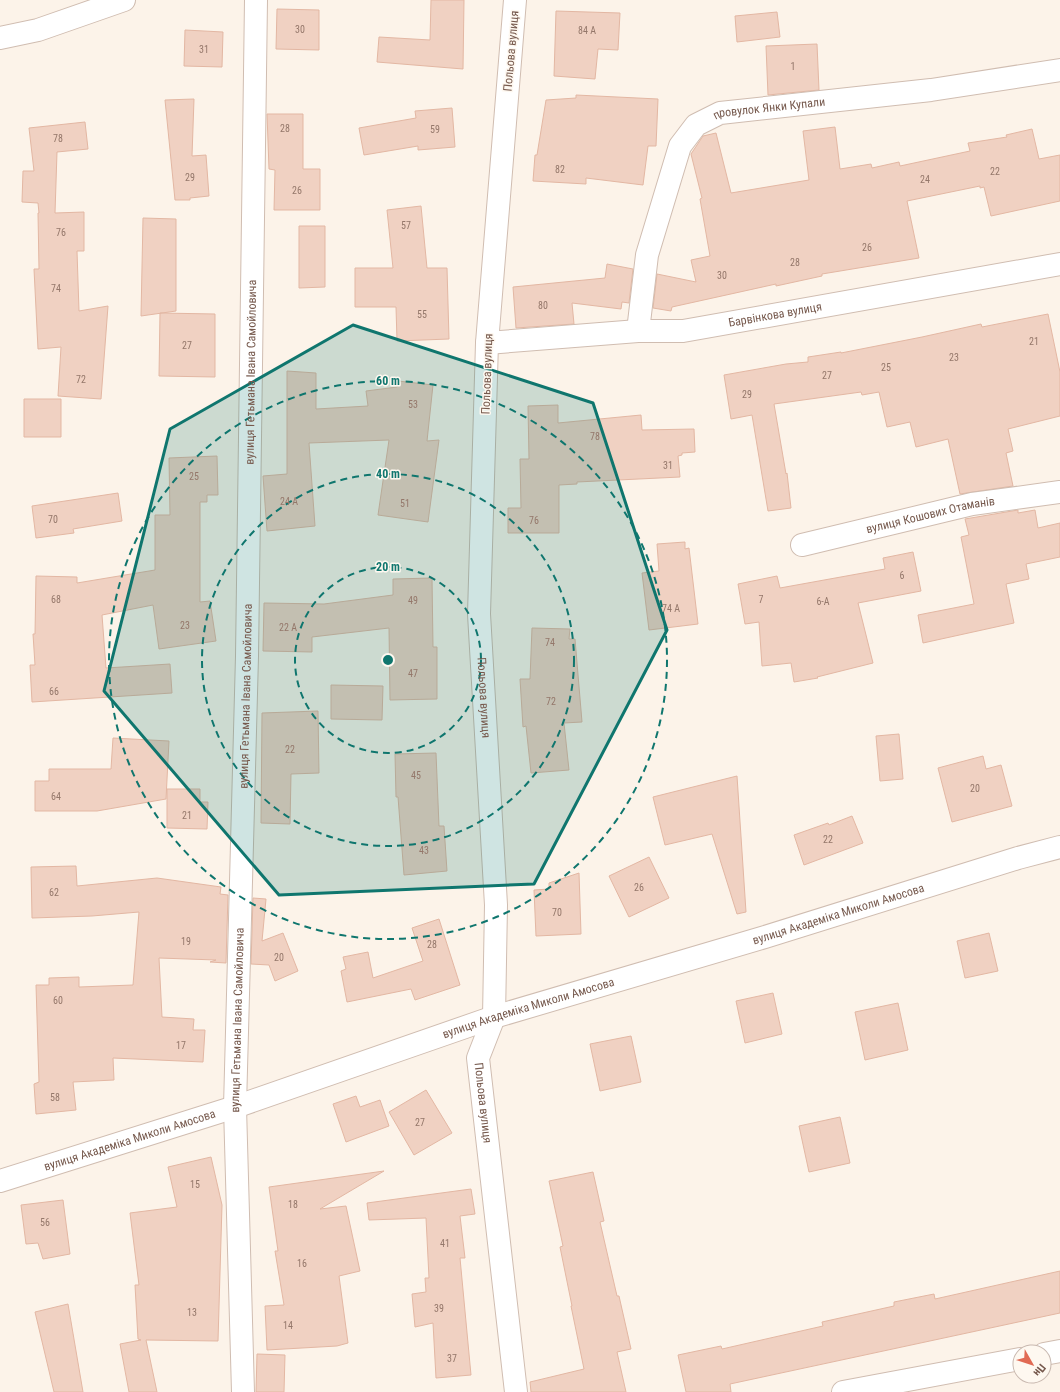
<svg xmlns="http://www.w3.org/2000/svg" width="1060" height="1392" font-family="'Roboto Condensed',sans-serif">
<rect width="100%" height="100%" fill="#fcf3e9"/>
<!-- building -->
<path fill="#f0d1c2" stroke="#e3b7a3" d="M 431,0 L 464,0 L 463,69 L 377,62 L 379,37 L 430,40 Z
M 277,9 L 319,10 L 319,50 L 276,49 Z
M 556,11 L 620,13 L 618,50 L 598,49 L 595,79 L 554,76 Z
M 777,12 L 780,37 L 737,42 L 735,16 Z
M 185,30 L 223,32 L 222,67 L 184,66 Z
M 817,44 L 819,90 L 768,95 L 766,46 Z
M 576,95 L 658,99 L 656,146 L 648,146 L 643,185 L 586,178 L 586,184 L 533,181 L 535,155 L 537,155 L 546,100 L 576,98 Z
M 194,99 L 192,156 L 206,155 L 209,196 L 190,198 L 190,200 L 175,200 L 165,100 Z
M 452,108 L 455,147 L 418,150 L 418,146 L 364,155 L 359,128 L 416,118 L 415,111 Z
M 267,114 L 303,114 L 303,169 L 320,169 L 320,210 L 274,210 L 275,170 L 269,169 Z
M 85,122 L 88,149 L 57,152 L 55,213 L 84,212 L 84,251 L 77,251 L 79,311 L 108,306 L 101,399 L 58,396 L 61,347 L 38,349 L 34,269 L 39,269 L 38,213 L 39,213 L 38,203 L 22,202 L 23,171 L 34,171 L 29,128 Z
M 835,127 L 840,169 L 871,164 L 872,168 L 899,162 L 900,166 L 970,151 L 968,143 L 1007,137 L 1006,135 L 1032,129 L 1039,159 L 1060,155 L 1060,201 L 991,216 L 984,187 L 980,188 L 980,186 L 907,201 L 919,258 L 822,274 L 822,276 L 776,286 L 776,284 L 672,307 L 671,311 L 653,308 L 657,274 L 696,282 L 691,260 L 710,256 L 700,199 L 702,198 L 691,154 L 703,136 L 716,133 L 731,193 L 809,180 L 803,131 Z
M 421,206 L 427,268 L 447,268 L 449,339 L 397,341 L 396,307 L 355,307 L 355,268 L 393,268 L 387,210 Z
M 143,218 L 176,219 L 176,311 L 141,316 Z
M 299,226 L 325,226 L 325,287 L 299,288 Z
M 607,264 L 633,269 L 629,303 L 622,302 L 621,309 L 572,303 L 574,324 L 516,328 L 513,287 L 605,278 Z
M 160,313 L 215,314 L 215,377 L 159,376 Z
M 1048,314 L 1060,372 L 1060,416 L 1008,429 L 1013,451 L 1006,453 L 1013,486 L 960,494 L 948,439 L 916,447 L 910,422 L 887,427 L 879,392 L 862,395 L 861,392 L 774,404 L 786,474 L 787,473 L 791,508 L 768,511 L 752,415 L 731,419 L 724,375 L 786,364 L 808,362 L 808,357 L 841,352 L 841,353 L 922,337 L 981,324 L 982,327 Z
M 287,371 L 316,373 L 316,409 L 368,406 L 366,391 L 397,387 L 398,381 L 433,385 L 427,441 L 439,440 L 428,522 L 378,515 L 389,440 L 309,443 L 315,526 L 267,531 L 263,476 L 287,474 Z
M 24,399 L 61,399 L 61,437 L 24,437 Z
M 558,405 L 558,423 L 641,415 L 642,430 L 694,429 L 695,452 L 682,453 L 682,455 L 678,456 L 680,477 L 577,482 L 577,484 L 559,485 L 559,533 L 508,533 L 508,508 L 521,508 L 520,459 L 529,459 L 528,406 Z
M 217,456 L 218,495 L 207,495 L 207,502 L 200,502 L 200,602 L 210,601 L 216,641 L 159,649 L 153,605 L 102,615 L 106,668 L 170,664 L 172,693 L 32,702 L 30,665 L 35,665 L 33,634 L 35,634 L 36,576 L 77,577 L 77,583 L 155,570 L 155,515 L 170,515 L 169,458 Z
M 118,493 L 122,521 L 73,529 L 74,533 L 36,538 L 32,506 Z
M 1018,510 L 1018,513 L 1035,510 L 1038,528 L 1060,523 L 1060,557 L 1026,564 L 1029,579 L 1006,584 L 1014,623 L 923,643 L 918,615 L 974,604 L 961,537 L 969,535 L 965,519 Z
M 685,542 L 685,549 L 689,548 L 698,624 L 649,630 L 642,573 L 659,571 L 657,544 Z
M 913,552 L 921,591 L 858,603 L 873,663 L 817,677 L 818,678 L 794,682 L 791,663 L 762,666 L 759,622 L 745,624 L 738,584 L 777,576 L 780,588 L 885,569 L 883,558 Z
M 432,578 L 433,647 L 437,647 L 437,699 L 390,700 L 389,628 L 312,637 L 312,652 L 263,651 L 264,603 L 324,604 L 393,595 L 393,579 Z
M 532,628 L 570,629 L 569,639 L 575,639 L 582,722 L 564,723 L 569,770 L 531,773 L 526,726 L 523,727 L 520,679 L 530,679 Z
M 331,685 L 383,686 L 382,720 L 331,719 Z
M 318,711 L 319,773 L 291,774 L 290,824 L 261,823 L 262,713 Z
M 899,734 L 903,779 L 880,781 L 876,736 Z
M 113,738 L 169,741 L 166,799 L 97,811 L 35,811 L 35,781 L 49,781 L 49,769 L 111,769 Z
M 436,753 L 439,826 L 444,826 L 447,871 L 404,875 L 398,797 L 396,797 L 395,754 Z
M 983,756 L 986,769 L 1001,765 L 1012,806 L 952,822 L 938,768 Z
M 737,776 L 746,912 L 737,914 L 712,834 L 665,845 L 653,797 Z
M 167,789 L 200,789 L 200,802 L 208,802 L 207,829 L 167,828 Z
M 852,816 L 863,843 L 804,865 L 794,835 L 828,823 L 829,825 Z
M 649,857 L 669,898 L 629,917 L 609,876 Z
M 76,866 L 77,886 L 157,878 L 221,887 L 220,894 L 228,895 L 226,963 L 210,962 L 216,960 L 159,958 L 162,1017 L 194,1019 L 193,1030 L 205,1030 L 203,1062 L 113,1058 L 114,1080 L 73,1082 L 76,1110 L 36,1114 L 34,1084 L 39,1082 L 36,985 L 49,985 L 49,978 L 79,977 L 79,987 L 133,985 L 139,912 L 92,916 L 32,918 L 31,867 Z
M 579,873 L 581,934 L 536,936 L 534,890 L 549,889 L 549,883 Z
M 253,898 L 266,899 L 262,941 L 283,933 L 298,971 L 275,981 L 269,965 L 251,964 Z
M 439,919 L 460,985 L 415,1000 L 411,989 L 347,1002 L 341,971 L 346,969 L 343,957 L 368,952 L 373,978 L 423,961 L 412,928 Z
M 989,933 L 998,971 L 965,978 L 957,941 Z
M 773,993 L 782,1034 L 745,1043 L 736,1001 Z
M 898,1003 L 908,1050 L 865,1060 L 855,1012 Z
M 631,1036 L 641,1082 L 600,1091 L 590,1044 Z
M 426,1090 L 452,1133 L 414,1155 L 389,1112 Z
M 356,1096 L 360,1107 L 380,1100 L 389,1126 L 346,1142 L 333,1104 Z
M 840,1117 L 850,1163 L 809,1172 L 799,1126 Z
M 211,1157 L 222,1205 L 218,1341 L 146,1340 L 157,1392 L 129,1392 L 120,1344 L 141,1340 L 138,1339 L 135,1285 L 139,1285 L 130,1213 L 177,1207 L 168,1167 Z
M 384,1171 L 320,1209 L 346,1206 L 360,1271 L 339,1276 L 348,1343 L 337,1346 L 267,1350 L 265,1306 L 284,1305 L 275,1251 L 278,1251 L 269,1187 Z
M 593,1172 L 604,1221 L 600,1222 L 617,1296 L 619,1296 L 631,1349 L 617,1352 L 626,1392 L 531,1392 L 530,1382 L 584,1369 L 571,1306 L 572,1306 L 560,1247 L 563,1246 L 549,1181 Z
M 471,1189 L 475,1214 L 460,1216 L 465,1258 L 460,1258 L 471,1375 L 436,1378 L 433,1323 L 415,1327 L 412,1294 L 426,1292 L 425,1278 L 429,1278 L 426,1218 L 369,1220 L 367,1203 Z
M 63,1200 L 70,1254 L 43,1259 L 38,1243 L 26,1244 L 21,1205 Z
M 1060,1271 L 1060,1313 L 730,1384 L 731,1392 L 686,1392 L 678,1355 L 721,1346 L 722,1349 L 823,1326 L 822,1322 L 894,1306 L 894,1302 L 934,1294 L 935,1299 Z
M 68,1304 L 83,1392 L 54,1392 L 35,1312 Z
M 257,1354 L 285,1355 L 284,1392 L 256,1392 Z"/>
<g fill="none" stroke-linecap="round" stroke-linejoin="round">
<!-- minor casing -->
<g stroke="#d0bdb1" stroke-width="24">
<g id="minor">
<path id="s1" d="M 515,0 L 487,343 L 479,614 L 496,905 L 494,1017 L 478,1058 L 516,1392"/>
<path d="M 0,38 L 38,30 L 124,0"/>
<path id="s2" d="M 638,331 L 647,255 L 680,146 L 696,125 L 720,113 L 931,90 L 1060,70"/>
<path id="s3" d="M 487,343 L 638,331 L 683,331 L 1060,264"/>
<path id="s4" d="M 802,545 L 972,504 L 1060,492"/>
<path id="s5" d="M 0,1181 L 235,1107 L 494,1017 L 765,937 L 1018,858 L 1060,847"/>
<path d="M 1044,1354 L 1060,1351"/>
<path id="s6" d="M 243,1392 L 235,1107 L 247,656 L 256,0"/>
<path d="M 843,1392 L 1020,1359"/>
</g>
</g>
<!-- minor -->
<use href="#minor" stroke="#fff" stroke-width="22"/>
</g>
<!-- marked area -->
<path fill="#0f766e" fill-opacity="0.2" stroke="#0f766e" stroke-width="3" stroke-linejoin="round" d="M 353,325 L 593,403 L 667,630 L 534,884 L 279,895 L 104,691 L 170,429 Z"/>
<!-- distance rings -->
<g fill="none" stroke="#0f766e" stroke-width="2" stroke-dasharray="7 5">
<circle cx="388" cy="660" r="93"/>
<circle cx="388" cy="660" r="186"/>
<circle cx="388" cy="660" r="279"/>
</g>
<g text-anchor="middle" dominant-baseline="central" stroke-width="3" stroke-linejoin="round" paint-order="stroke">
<!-- number labels -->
<g font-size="10" fill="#94776a">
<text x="300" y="29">30</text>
<text x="587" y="30">84 А</text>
<text x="204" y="49">31</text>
<text x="793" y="66">1</text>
<text x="285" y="128">28</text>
<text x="435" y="129">59</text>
<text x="58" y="138">78</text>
<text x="560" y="169">82</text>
<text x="995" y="171">22</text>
<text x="190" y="177">29</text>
<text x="925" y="179">24</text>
<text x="297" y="190">26</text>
<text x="406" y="225">57</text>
<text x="61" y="232">76</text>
<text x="867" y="247">26</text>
<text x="795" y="262">28</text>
<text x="722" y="275">30</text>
<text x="56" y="288">74</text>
<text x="543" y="305">80</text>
<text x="422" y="314">55</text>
<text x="1034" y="341">21</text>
<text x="187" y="345">27</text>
<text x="954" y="357">23</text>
<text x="886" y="367">25</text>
<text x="827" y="375">27</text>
<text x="81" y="379">72</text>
<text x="747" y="394">29</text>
<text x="413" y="404">53</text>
<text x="595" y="436">78</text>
<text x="668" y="465">31</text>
<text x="194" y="476">25</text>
<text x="289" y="501">24 А</text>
<text x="405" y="503">51</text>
<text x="53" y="519">70</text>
<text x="534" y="520">76</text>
<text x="902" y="575">6</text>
<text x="56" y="599">68</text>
<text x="761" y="599">7</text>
<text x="413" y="600">49</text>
<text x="823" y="601">6-А</text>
<text x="671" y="608">74 А</text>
<text x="185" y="625">23</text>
<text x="288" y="627">22 А</text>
<text x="550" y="642">74</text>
<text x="413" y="673">47</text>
<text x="54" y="691">66</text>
<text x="551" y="701">72</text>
<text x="290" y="749">22</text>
<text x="416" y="775">45</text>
<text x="975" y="788">20</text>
<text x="56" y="796">64</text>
<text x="187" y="815">21</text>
<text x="828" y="839">22</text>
<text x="424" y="850">43</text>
<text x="639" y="887">26</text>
<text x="54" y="892">62</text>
<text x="557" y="912">70</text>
<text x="186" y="941">19</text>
<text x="432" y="944">28</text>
<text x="279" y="957">20</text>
<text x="58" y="1000">60</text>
<text x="181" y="1045">17</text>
<text x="55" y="1097">58</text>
<text x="420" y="1122">27</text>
<text x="195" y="1184">15</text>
<text x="293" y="1204">18</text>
<text x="45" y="1222">56</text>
<text x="445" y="1243">41</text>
<text x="302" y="1263">16</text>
<text x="439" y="1308">39</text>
<text x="192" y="1312">13</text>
<text x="288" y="1325">14</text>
<text x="452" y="1358">37</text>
</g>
<!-- street labels -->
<g font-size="12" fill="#76594d" stroke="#fef8f0">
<text transform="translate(511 51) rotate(-85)">Польова вулиця</text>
<text stroke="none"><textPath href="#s2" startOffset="293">провулок Янки Купали</textPath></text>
<text stroke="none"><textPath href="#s3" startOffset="290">Барвінкова вулиця</textPath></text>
<text stroke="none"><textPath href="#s6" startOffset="1020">вулиця Гетьмана Івана Самойловича</textPath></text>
<text transform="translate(487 374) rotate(-88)">Польова вулиця</text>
<text stroke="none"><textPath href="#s4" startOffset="132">вулиця Кошових Отаманів</textPath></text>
<text stroke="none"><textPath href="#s6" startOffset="696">вулиця Гетьмана Івана Самойловича</textPath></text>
<text stroke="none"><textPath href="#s1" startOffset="699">Польова вулиця</textPath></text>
<text stroke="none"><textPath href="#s5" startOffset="880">вулиця Академіка Миколи Амосова</textPath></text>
<text stroke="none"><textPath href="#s5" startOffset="556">вулиця Академіка Миколи Амосова</textPath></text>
<text stroke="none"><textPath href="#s6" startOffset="372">вулиця Гетьмана Івана Самойловича</textPath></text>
<text stroke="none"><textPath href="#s1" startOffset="1108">Польова вулиця</textPath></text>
<text stroke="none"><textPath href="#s5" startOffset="136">вулиця Академіка Миколи Амосова</textPath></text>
</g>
</g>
<circle cx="388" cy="660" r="6" fill="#0f766e" stroke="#fef8f0" stroke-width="2"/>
<g font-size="12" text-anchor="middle" font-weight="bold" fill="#0f766e" stroke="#fef8f0" stroke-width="3" stroke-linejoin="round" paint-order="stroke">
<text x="388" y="385">60 m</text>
<text x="388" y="478">40 m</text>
<text x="388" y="571">20 m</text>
</g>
<!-- north arrow -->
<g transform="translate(1032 1364) rotate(129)"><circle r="19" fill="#fef8f0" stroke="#c8b8af"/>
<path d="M0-3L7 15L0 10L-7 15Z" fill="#e16a53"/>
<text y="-6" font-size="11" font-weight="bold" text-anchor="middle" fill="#76594d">Пн</text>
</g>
</svg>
